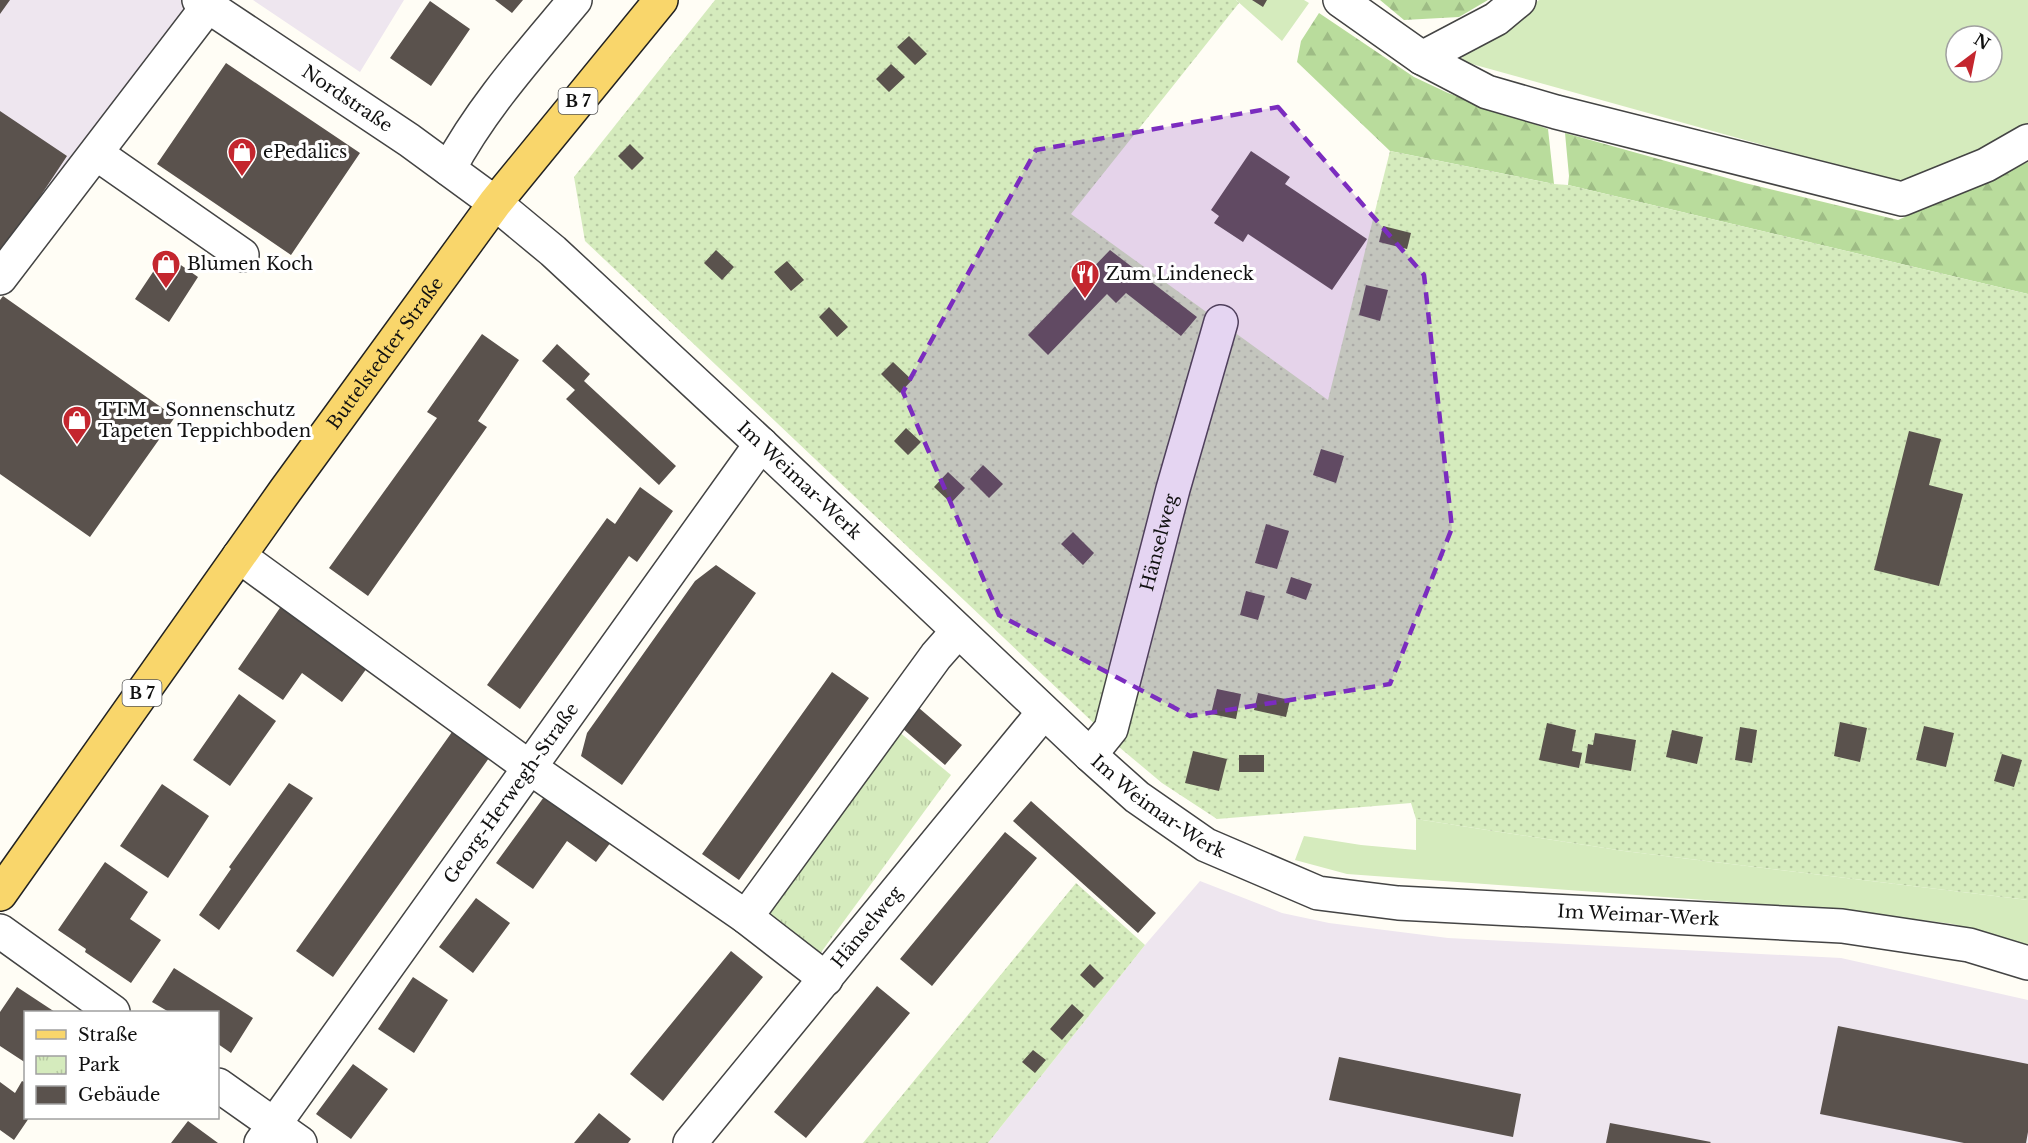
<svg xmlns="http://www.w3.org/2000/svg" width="2028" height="1143" font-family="'Libre Baskerville',serif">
<defs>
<pattern id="forest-firs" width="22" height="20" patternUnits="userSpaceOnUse" patternTransform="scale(1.5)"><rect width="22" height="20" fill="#b9dc9c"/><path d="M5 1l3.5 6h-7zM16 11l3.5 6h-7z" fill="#9ebc85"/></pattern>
<pattern id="park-tufts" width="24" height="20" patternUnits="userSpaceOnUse" patternTransform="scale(1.5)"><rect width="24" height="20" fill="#d5ebbd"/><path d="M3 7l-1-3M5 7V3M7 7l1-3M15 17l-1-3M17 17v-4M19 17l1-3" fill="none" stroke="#b6c8a1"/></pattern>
<pattern id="garden-dots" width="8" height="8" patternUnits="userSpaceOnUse" patternTransform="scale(1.5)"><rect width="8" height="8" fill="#d5ebbd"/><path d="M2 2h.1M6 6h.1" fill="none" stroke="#b6c8a1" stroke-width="1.8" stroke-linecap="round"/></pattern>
</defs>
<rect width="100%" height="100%" fill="#fffdf5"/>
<!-- industrial -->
<path fill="#eee6ef" d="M 0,0 L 218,0 L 0,289 Z
M 253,0 L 404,0 L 360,72 Z
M 1200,881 L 1282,913 L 1329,923 L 1448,938 L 1841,958 L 2028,1000 L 2028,1143 L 988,1143 L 1145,945 Z"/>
<!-- grass -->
<path fill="#d5ebbd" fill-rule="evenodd" d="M 1236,0 L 1304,0 L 1309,3 L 1282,41 Z
M 1539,0 L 2028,0 L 2028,127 L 1988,150 L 1903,184 L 1461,61 L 1465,51 L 1505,27 ZM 1956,36 L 1992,36 L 1992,72 L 1956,72 Z
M 1416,819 L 1624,851 L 2028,900 L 2028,945 L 1953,924 L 1842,910 L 1347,874 L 1295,860 L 1304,836 L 1361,845 L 1416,850 Z"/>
<!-- forest -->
<path fill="url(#forest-firs)" d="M 1380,0 L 1488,0 L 1459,17 L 1404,20 Z
M 1319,13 L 1414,77 L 1448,93 L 1548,129 L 1554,184 L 1390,151 L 1297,62 L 1301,41 Z
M 1565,133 L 1745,183 L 1898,220 L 2028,162 L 2028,294 L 1568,185 L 1569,176 Z"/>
<!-- park -->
<path fill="url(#park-tufts)" d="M 898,731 L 951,775 L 811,966 L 758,924 Z"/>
<!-- garden -->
<path fill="url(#garden-dots)" d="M 715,0 L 1236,0 L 1239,3 L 1071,214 L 1328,400 L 1390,151 L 1554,184 L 1568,185 L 2028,294 L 2028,900 L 1624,851 L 1416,819 L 1411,803 L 1217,819 L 1162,783 L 1119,747 L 585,241 L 574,177 Z
M 1076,883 L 1145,945 L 988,1143 L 863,1143 Z"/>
<!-- building -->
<path fill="#5a524d" d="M 0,0 L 10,0 L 0,14 Z
M 495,0 L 523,0 L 512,13 Z
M 1252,0 L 1267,0 L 1263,7 Z
M 430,1 L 470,29 L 431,86 L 390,58 Z
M 909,36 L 927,54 L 915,65 L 897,47 Z
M 226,63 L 360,153 L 291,255 L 157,164 Z
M 891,64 L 905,77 L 889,92 L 876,79 Z
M 0,111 L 67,156 L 0,257 Z
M 630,144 L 644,158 L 632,170 L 618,156 Z
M 1251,151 L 1290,177 L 1285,184 L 1367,239 L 1332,290 L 1248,234 L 1243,242 L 1214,223 L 1219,216 L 1211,210 Z
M 1383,226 L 1411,233 L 1407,249 L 1379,242 Z
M 716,250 L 734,267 L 722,280 L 704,263 Z
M 1110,250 L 1197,317 L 1181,336 L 1126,293 L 1116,303 L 1107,294 L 1048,355 L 1028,335 Z
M 165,254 L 198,277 L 169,322 L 135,299 Z
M 787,261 L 804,280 L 791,291 L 774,272 Z
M 1366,285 L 1388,290 L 1380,321 L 1359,315 Z
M 3,296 L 175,417 L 90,537 L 0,474 L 0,300 Z
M 829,307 L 848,327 L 837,337 L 819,317 Z
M 482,334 L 519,360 L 478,421 L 487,427 L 368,596 L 329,568 L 437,418 L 427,412 Z
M 557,344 L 590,374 L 584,381 L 676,466 L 659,485 L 566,399 L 575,390 L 542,361 Z
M 893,362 L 912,380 L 900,393 L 881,374 Z
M 906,428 L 921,442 L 908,455 L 894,441 Z
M 1909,431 L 1941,439 L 1929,485 L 1963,494 L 1939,586 L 1874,570 Z
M 1321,449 L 1344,456 L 1336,483 L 1313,475 Z
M 983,465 L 1003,484 L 989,498 L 970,479 Z
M 948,472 L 965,488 L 951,503 L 934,487 Z
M 640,487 L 673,511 L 637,562 L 629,556 L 520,709 L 487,685 L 607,518 L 615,524 Z
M 1266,524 L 1289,531 L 1277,569 L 1255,563 Z
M 1073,532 L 1094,553 L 1083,565 L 1061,544 Z
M 716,565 L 756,593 L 622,785 L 581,756 L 587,733 L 695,581 Z
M 1291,577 L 1312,584 L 1306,600 L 1286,593 Z
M 1246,591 L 1265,596 L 1258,620 L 1240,615 Z
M 284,602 L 370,664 L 342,702 L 302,673 L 283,700 L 238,669 Z
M 832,672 L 869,698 L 739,880 L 702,854 Z
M 1217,689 L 1241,694 L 1236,719 L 1211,714 Z
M 1258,693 L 1290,700 L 1286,717 L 1254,710 Z
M 239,694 L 276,721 L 230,786 L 193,760 Z
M 919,708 L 962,745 L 945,765 L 902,728 Z
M 1840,722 L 1867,728 L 1860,762 L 1834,756 Z
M 1547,723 L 1576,730 L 1572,751 L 1582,753 L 1579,768 L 1539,760 Z
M 457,725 L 494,751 L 333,977 L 296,951 Z
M 1924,726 L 1954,733 L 1946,767 L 1916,760 Z
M 1740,727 L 1757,730 L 1752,763 L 1735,760 Z
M 1672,730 L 1703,737 L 1697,764 L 1666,757 Z
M 1595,733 L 1636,740 L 1631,771 L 1585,763 L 1588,744 L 1593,745 Z
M 1193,751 L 1227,759 L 1219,791 L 1185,783 Z
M 2002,754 L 2022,760 L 2014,787 L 1994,781 Z
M 1239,755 L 1264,755 L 1264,772 L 1239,772 Z
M 289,783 L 313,798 L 219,930 L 199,915 L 231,869 L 229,867 Z
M 162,784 L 209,816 L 168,878 L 120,846 Z
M 549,790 L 614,838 L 596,862 L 567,841 L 533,889 L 496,863 Z
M 1031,801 L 1156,913 L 1138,933 L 1013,821 Z
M 1005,832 L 1037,858 L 932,986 L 900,959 Z
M 105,862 L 148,892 L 130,919 L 161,940 L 131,983 L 85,952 L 86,949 L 58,930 Z
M 476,898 L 510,923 L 473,973 L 439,947 Z
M 731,951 L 763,977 L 663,1101 L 630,1074 Z
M 1090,964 L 1104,978 L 1094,988 L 1080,975 Z
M 174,968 L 253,1018 L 231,1053 L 218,1044 L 218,1012 L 169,1012 L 152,1002 Z
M 413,977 L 448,1000 L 414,1053 L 378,1029 Z
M 877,986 L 910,1013 L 806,1138 L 774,1112 Z
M 17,987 L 55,1012 L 26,1012 L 26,1063 L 0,1046 L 0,1012 Z
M 1072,1004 L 1084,1015 L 1062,1040 L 1050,1029 Z
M 1838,1026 L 2028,1064 L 2028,1132 L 2026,1143 L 1964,1143 L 1820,1114 Z
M 1033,1050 L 1046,1060 L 1035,1073 L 1022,1062 Z
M 1339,1057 L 1521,1094 L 1513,1137 L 1329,1100 Z
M 353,1064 L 388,1089 L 351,1139 L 316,1114 Z
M 22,1081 L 26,1083 L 26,1118 L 29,1118 L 14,1140 L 0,1130 L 0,1082 L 15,1093 Z
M 599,1113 L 631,1139 L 628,1143 L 574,1143 Z
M 188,1121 L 218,1143 L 171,1143 Z
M 1610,1123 L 1711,1142 L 1710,1143 L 1606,1143 Z"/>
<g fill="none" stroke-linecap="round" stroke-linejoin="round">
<!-- minor casing -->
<g stroke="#444" stroke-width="36">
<g id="minor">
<path id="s1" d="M 199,0 L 409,140 L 495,203 L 553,251 L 761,444 L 1090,755 L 1137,797 L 1206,845 L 1318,893 L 1398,903 L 1842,926 L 1969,945 L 2028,963"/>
<path d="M 1340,0 L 1422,58 L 1487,92 L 1556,112 L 1902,199 L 1986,165 L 2028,141"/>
<path d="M 1422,58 L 1496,19 L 1519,0"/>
<path d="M 97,154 L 242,255"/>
<path d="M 449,169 C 482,107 530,54 575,0"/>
<path d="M 0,278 L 208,6"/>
<path d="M 239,556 L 529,767 L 746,917 L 826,979"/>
<path id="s2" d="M 1090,755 L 1111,729 L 1173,489 L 1221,322"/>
<path d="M 746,917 L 936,656 L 958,631"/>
<path d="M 0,931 L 113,1012"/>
<path d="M 218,1085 L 300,1143"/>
<path id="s3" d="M 261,1143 L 761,444"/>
<path id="s4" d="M 690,1143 L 1043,713"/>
</g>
</g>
<!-- major casing -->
<g stroke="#222" stroke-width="36">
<g id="major">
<path id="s5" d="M 0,894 L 285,491 L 495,203 L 661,0"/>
</g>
</g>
<!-- minor -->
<use href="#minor" stroke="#fff" stroke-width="33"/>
<!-- major -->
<use href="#major" stroke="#f9d66b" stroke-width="33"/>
</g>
<!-- marked area -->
<path fill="#7b2cbf" fill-opacity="0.2" stroke="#7b2cbf" stroke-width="4.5" stroke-dasharray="12 8" stroke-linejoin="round" d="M 1278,107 L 1424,275 L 1452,528 L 1390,684 L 1190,716 L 999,615 L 903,392 L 1036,150 Z"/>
<!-- icons -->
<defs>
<g id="shop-pin" transform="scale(1.5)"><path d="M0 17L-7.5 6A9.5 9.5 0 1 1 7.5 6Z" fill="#c4262e" stroke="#fff"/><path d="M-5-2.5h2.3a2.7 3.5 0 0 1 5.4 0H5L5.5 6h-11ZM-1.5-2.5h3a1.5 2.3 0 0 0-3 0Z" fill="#fff"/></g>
<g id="restaurant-pin" transform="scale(1.5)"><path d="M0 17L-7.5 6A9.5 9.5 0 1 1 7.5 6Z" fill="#c4262e" stroke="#fff"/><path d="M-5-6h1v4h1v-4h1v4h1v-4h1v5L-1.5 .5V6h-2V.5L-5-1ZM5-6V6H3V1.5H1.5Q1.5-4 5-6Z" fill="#fff"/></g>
</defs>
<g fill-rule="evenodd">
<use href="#shop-pin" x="242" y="152"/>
<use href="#shop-pin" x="166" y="264"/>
<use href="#restaurant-pin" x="1085" y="274"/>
<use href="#shop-pin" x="77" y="420"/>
</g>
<g text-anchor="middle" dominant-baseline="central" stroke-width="6" stroke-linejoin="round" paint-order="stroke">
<!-- shield labels -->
<g fill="#fff" stroke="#585858" stroke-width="1.5">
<rect x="558.5" y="88" width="39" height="26" rx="4.5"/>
<rect x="122.5" y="680" width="39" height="26" rx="4.5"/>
</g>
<g font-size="16" font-weight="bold" fill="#111">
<text x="578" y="101">B 7</text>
<text x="142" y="693">B 7</text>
</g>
<!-- street labels -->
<g font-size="18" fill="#111" stroke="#fff">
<text stroke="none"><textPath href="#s1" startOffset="178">Nordstraße</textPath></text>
<text stroke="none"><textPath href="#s5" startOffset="664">Buttelstedter Straße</textPath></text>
<text stroke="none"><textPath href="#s1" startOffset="771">Im Weimar-Werk</textPath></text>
<text stroke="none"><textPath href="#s2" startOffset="226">Hänselweg</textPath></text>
<text stroke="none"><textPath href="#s3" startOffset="430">Georg-Herwegh-Straße</textPath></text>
<text stroke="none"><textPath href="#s1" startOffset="1257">Im Weimar-Werk</textPath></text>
<text stroke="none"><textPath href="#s1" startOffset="1761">Im Weimar-Werk</textPath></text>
<text stroke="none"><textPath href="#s4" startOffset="279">Hänselweg</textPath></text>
</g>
<!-- poi labels -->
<g font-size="18" fill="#111" stroke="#fff" text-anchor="start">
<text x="263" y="152">ePedalics</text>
<text x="187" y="264">Blumen Koch</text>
<text x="1106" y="274">Zum Lindeneck</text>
<text x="98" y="410">TTM - Sonnenschutz<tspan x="98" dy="21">Tapeten Teppichboden</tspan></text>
</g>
</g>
<!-- legend -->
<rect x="24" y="1011" width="195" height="108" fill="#ffffff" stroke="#a0a0a0" stroke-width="1.5"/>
<rect x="36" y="1030" width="30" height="9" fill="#f9d66b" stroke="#a0a0a0" stroke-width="1.5"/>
<text x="78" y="1041" font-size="18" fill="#111111">Straße</text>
<rect x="36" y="1056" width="30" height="18" fill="url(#park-tufts)" stroke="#a0a0a0" stroke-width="1.5"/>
<text x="78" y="1071" font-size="18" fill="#111111">Park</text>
<rect x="36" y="1086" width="30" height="18" fill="#5a524d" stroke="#a0a0a0" stroke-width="1.5"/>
<text x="78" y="1101" font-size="18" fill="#111111">Gebäude</text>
<!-- north arrow -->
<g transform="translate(1974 54) rotate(32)"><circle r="28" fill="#ffffff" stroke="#a0a0a0" stroke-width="1.5"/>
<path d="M0-4.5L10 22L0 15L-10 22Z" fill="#c4262e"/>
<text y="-9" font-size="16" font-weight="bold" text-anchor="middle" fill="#111111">N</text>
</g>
</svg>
